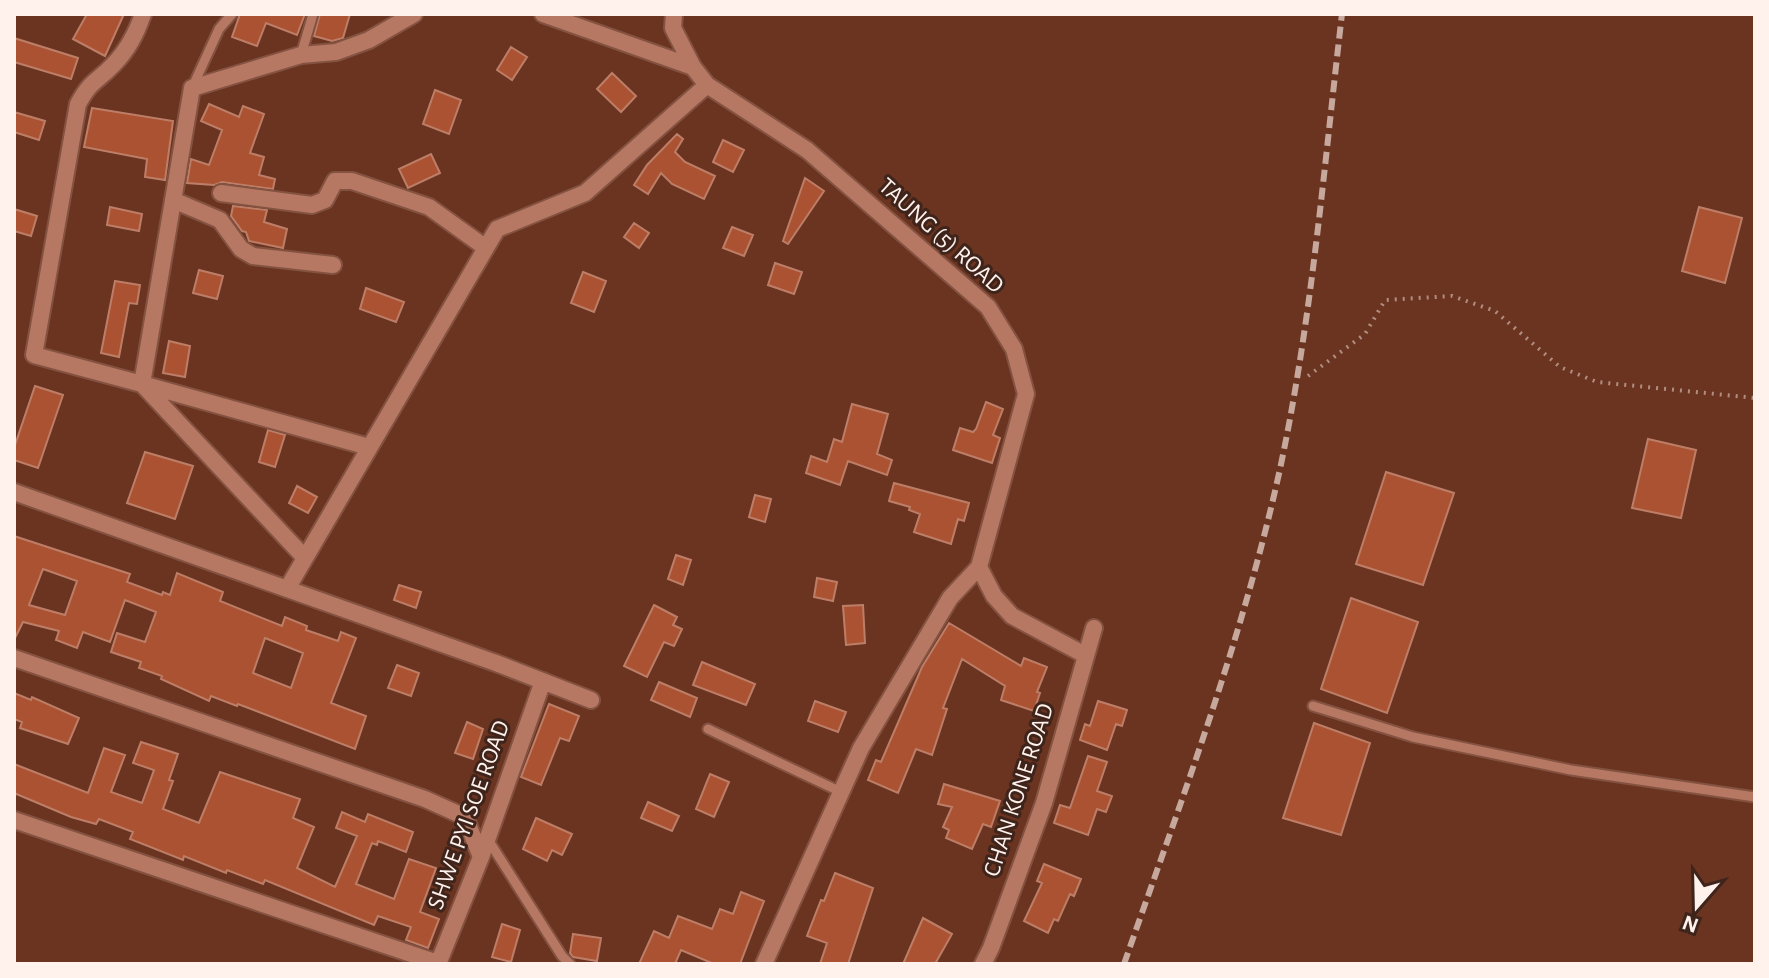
<svg xmlns="http://www.w3.org/2000/svg" width="1769" height="978" font-family="'Alegreya Sans',sans-serif">
<rect width="100%" height="100%" fill="#6b3420"/>
<!-- building -->
<path fill="#ab5232" stroke="#bd7e68" stroke-width="2" fill-rule="evenodd" d="M 87,14 L 124,14 L 105,56 L 73,39 Z
M 240,14 L 305,14 L 297,35 L 266,23 L 257,46 L 232,37 Z
M 320,14 L 350,14 L 343,38 L 332,41 L 314,36 Z
M 14,38 L 78,58 L 71,79 L 14,62 Z
M 511,47 L 527,57 L 512,80 L 497,70 Z
M 612,73 L 636,96 L 621,112 L 597,89 Z
M 435,90 L 461,100 L 449,134 L 423,124 Z
M 209,104 L 239,117 L 243,106 L 264,114 L 250,153 L 264,157 L 259,175 L 275,179 L 273,189 L 222,182 L 214,185 L 187,183 L 191,159 L 209,165 L 222,130 L 201,121 Z
M 92,108 L 173,121 L 165,180 L 145,177 L 147,159 L 84,147 Z
M 14,112 L 45,121 L 39,140 L 14,132 Z
M 677,134 L 683,139 L 675,152 L 685,162 L 715,176 L 704,199 L 672,184 L 661,173 L 648,194 L 634,185 L 647,165 Z
M 723,140 L 744,150 L 733,172 L 713,162 Z
M 431,154 L 440,173 L 408,188 L 399,169 Z
M 805,178 L 824,191 L 788,244 L 783,241 Z
M 233,206 L 267,210 L 264,222 L 287,229 L 283,248 L 249,241 L 246,232 L 242,231 L 231,216 Z
M 110,207 L 142,214 L 139,231 L 107,225 Z
M 1699,207 L 1742,218 L 1725,283 L 1682,271 Z
M 14,209 L 37,216 L 31,236 L 14,231 Z
M 634,223 L 649,233 L 639,248 L 624,237 Z
M 732,227 L 753,235 L 744,256 L 723,248 Z
M 775,263 L 802,272 L 794,294 L 768,285 Z
M 199,270 L 223,276 L 217,299 L 193,293 Z
M 583,272 L 606,281 L 594,312 L 571,303 Z
M 115,281 L 140,285 L 137,304 L 129,303 L 119,357 L 101,353 Z
M 366,288 L 404,302 L 396,322 L 360,309 Z
M 169,341 L 190,346 L 185,377 L 163,373 Z
M 35,386 L 63,395 L 38,468 L 14,460 L 14,448 Z
M 986,402 L 1003,409 L 993,435 L 1000,438 L 992,463 L 953,450 L 960,428 L 973,432 L 976,429 Z
M 852,404 L 888,414 L 877,454 L 892,460 L 887,475 L 848,461 L 840,485 L 806,473 L 811,456 L 827,462 L 834,439 L 842,442 Z
M 268,430 L 285,435 L 275,467 L 259,462 Z
M 1648,439 L 1696,450 L 1681,518 L 1632,508 Z
M 145,452 L 193,466 L 175,519 L 127,503 Z
M 1386,472 L 1454,493 L 1423,585 L 1356,564 Z
M 894,483 L 969,503 L 964,521 L 958,519 L 951,544 L 914,532 L 920,514 L 909,510 L 910,507 L 889,501 Z
M 297,486 L 317,497 L 308,513 L 289,503 Z
M 755,495 L 771,499 L 765,522 L 749,517 Z
M 14,536 L 130,574 L 127,582 L 162,595 L 163,592 L 170,595 L 177,573 L 223,592 L 220,601 L 282,626 L 285,617 L 307,626 L 306,630 L 338,641 L 341,632 L 356,638 L 331,703 L 366,716 L 355,749 L 238,704 L 237,706 L 211,696 L 209,701 L 161,679 L 162,676 L 139,668 L 141,662 L 111,652 L 117,633 L 145,642 L 156,612 L 125,600 L 110,642 L 83,632 L 77,648 L 56,640 L 59,631 L 23,622 L 14,640 ZM 43,569 L 77,581 L 65,615 L 29,605 ZM 265,638 L 303,653 L 291,688 L 253,673 Z
M 676,555 L 691,560 L 683,585 L 668,579 Z
M 817,578 L 837,582 L 833,601 L 814,597 Z
M 399,585 L 421,592 L 416,608 L 394,600 Z
M 1351,598 L 1418,622 L 1387,713 L 1321,689 Z
M 654,605 L 677,617 L 673,625 L 682,629 L 674,646 L 664,642 L 647,677 L 624,666 Z
M 863,605 L 865,643 L 846,645 L 843,606 Z
M 949,623 L 1021,666 L 1024,658 L 1047,667 L 1037,692 L 1040,693 L 1034,711 L 1001,700 L 1005,686 L 962,659 L 943,708 L 947,709 L 932,755 L 916,749 L 898,793 L 868,780 L 876,760 L 881,762 L 922,667 Z
M 702,662 L 755,684 L 746,705 L 693,685 Z
M 397,665 L 419,673 L 411,696 L 388,688 Z
M 659,682 L 697,698 L 690,717 L 651,700 Z
M 14,693 L 31,700 L 32,697 L 79,718 L 68,744 L 20,728 L 22,722 L 14,719 Z
M 815,701 L 846,712 L 838,732 L 808,721 Z
M 1098,701 L 1127,710 L 1122,726 L 1116,724 L 1107,750 L 1080,740 L 1085,724 L 1090,726 Z
M 549,704 L 579,716 L 569,741 L 560,738 L 541,785 L 521,777 Z
M 467,722 L 483,729 L 473,759 L 455,753 Z
M 1314,723 L 1370,743 L 1341,835 L 1283,818 Z
M 141,742 L 178,754 L 169,780 L 173,781 L 163,809 L 199,823 L 220,772 L 300,799 L 293,818 L 314,827 L 297,868 L 335,887 L 357,836 L 336,828 L 342,812 L 365,822 L 368,814 L 413,832 L 406,852 L 378,841 L 377,845 L 372,843 L 356,884 L 394,899 L 409,859 L 436,868 L 420,912 L 439,919 L 428,948 L 406,940 L 411,927 L 378,916 L 374,925 L 265,880 L 263,884 L 227,870 L 226,873 L 184,856 L 183,860 L 130,839 L 133,832 L 99,819 L 96,824 L 71,817 L 14,793 L 14,764 L 88,793 L 104,748 L 125,755 L 111,792 L 142,803 L 154,770 L 133,763 Z
M 1088,756 L 1107,762 L 1097,791 L 1112,796 L 1106,812 L 1097,809 L 1088,835 L 1054,823 L 1060,805 L 1070,808 Z
M 710,774 L 729,782 L 714,817 L 696,809 Z
M 944,784 L 1000,801 L 991,827 L 983,824 L 972,849 L 946,838 L 949,830 L 943,827 L 952,807 L 938,804 Z
M 648,802 L 679,816 L 672,831 L 641,818 Z
M 536,818 L 572,834 L 562,855 L 552,850 L 547,861 L 523,849 Z
M 1044,864 L 1081,879 L 1074,896 L 1070,894 L 1058,921 L 1054,919 L 1048,933 L 1024,921 L 1042,883 L 1037,881 Z
M 835,873 L 873,888 L 848,964 L 820,964 L 827,943 L 807,936 L 821,900 L 824,901 Z
M 741,892 L 764,901 L 740,964 L 714,964 L 681,950 L 675,964 L 639,964 L 654,931 L 669,938 L 678,916 L 712,929 L 720,909 L 733,914 Z
M 923,918 L 952,934 L 935,964 L 903,964 Z
M 502,924 L 520,930 L 511,962 L 492,957 Z
M 573,934 L 601,938 L 597,961 L 573,957 L 570,953 Z"/>
<g fill="none" stroke-linecap="round" stroke-linejoin="round">
<!-- lane casing -->
<g stroke="#835241" stroke-width="13">
<path id="lane" d="M 301,55 L 313,14
M 192,88 L 219,29 L 232,14
M 1313,706 L 1413,737 L 1571,770 L 1755,797
M 708,729 L 841,792
M 487,838 L 562,956 L 570,964"/>
</g>
<!-- street casing -->
<g stroke="#835241" stroke-width="20">
<path id="street" d="M 143,14 C 136,34 128,50 113,65 C 97,82 91,80 78,104 L 34,355 L 142,384 L 305,558
M 543,14 L 693,67
M 674,14 L 673,28 L 693,67 L 707,85 L 807,150 L 988,307 L 1014,349 L 1026,394 L 979,567 L 950,598 L 861,748 L 764,964
M 221,193 L 312,205 L 325,200 L 335,181 L 352,181 L 429,207 L 486,248
M 173,200 L 220,220 L 241,249 L 253,256 L 333,265
M 369,447 L 142,384 L 192,88 L 301,55 L 336,52 L 369,40 L 414,14
M 14,492 L 496,663 L 591,700
M 979,567 L 994,596 L 1012,616 L 1085,655
M 287,589 L 497,229 L 585,193 L 707,85
M 14,658 L 425,799 L 465,817 L 481,857
M 14,820 L 438,963
M 438,964 L 481,857 L 543,681
M 983,964 L 991,948 L 1044,803 L 1094,628"/>
</g>
<!-- path -->
<path stroke="#b08d80" stroke-width="4" stroke-dasharray="2 6" stroke-linecap="butt" d="M 1308,376 L 1365,334 L 1385,300 L 1452,296 L 1495,311 L 1560,367 L 1597,382 L 1755,398"/>
<!-- lane -->
<use href="#lane" stroke="#b67863" stroke-width="9"/>
<!-- street -->
<use href="#street" stroke="#b67863" stroke-width="16"/>
<!-- rail -->
<path stroke="#c6a89d" stroke-width="6" stroke-dasharray="12 6" stroke-linecap="butt" d="M 1124,964 C 1181,801 1243,638 1280,469 C 1312,319 1324,166 1342,14"/>
</g>
<g text-anchor="middle" dominant-baseline="central" stroke-width="6" stroke-linejoin="round" paint-order="stroke">
<!-- street labels -->
<g font-size="24" fill="#fff1ec" stroke="#3e241b">
<text transform="translate(941 236) rotate(42)">TAUNG (5) ROAD</text>
<text transform="translate(1019 790) rotate(-72)">CHAN KONE ROAD</text>
<text transform="translate(469 815) rotate(-70)">SHWE PYI SOE ROAD</text>
</g>
</g>
<!-- border -->
<rect width="1769" height="978" fill="none" stroke="#fff1ec" stroke-width="32"/>
<!-- north arrow -->
<g transform="translate(1697 906) rotate(200)" stroke="#3e241b" stroke-width="6" paint-order="stroke">
<path d="M0-6L14 30L0 20L-14 30Z" fill="#fff1ec"/>
<text y="-12" font-size="22" font-weight="bold" text-anchor="middle" fill="#fff1ec">N</text>
</g>
</svg>
